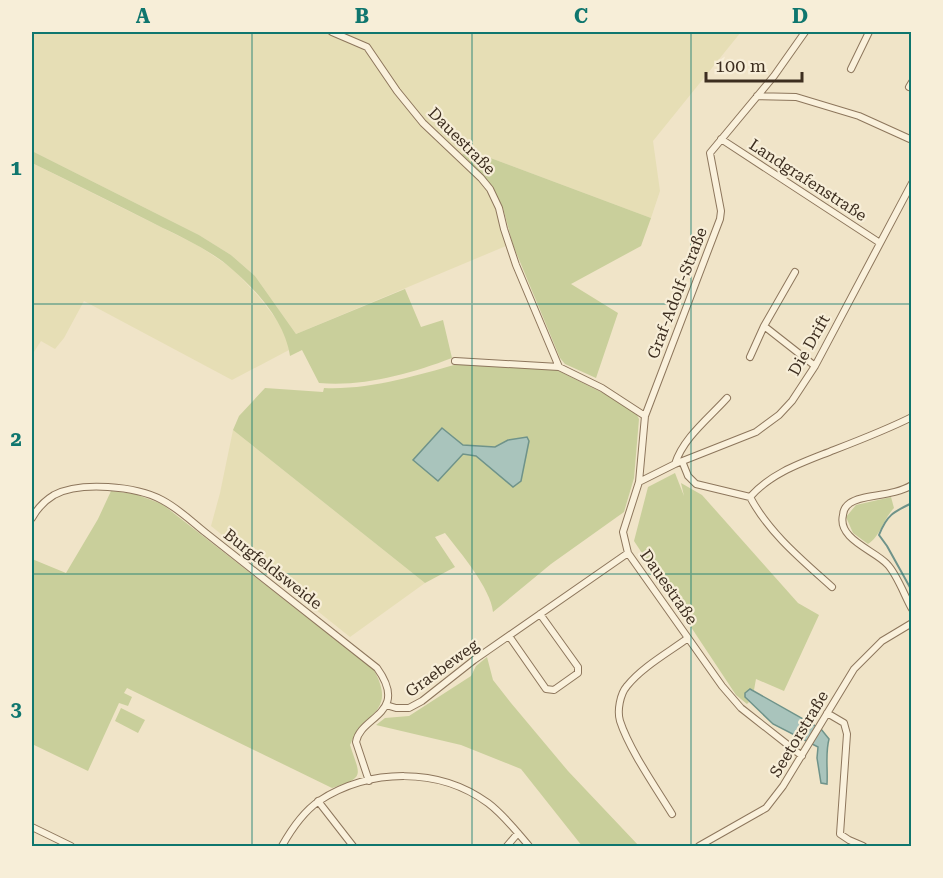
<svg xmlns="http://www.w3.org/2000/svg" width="943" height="878" font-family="'Roboto Serif',serif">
<rect width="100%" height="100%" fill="#f0e4c8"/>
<!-- farmland -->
<path fill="#e6deb5" d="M 32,32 L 741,32 L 653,141 L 660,191 L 651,218 L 469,150 L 460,156 L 424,121 L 395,83 L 389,84 L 422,124 L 485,185 L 496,209 L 506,246 L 296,334 L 255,276 L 231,255 L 199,235 L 32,151 Z
M 32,163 L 199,246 L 233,269 L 259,297 L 280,324 L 288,340 L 289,350 L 232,380 L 84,301 L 64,338 L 55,349 L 41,341 L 32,355 Z
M 233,430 L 425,583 L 350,637 L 211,526 L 220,493 Z"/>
<!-- green -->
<path fill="#c9cf9b" d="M 469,150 L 651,218 L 641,246 L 571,284 L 618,313 L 596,378 L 565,364 L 560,358 L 513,245 L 503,208 L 492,189 L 460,156 Z
M 32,151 L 199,235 L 231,255 L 255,276 L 296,334 L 405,289 L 421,327 L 443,320 L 452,358 C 410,374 363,387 319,383 L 302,350 L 290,356 C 285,322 258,292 233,270 C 211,250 181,237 155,224 C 114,203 73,183 32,163 Z
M 458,364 L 557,370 L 609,396 L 636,413 L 639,419 L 634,478 L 624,512 L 551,564 L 493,612 C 491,589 460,552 445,533 L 435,537 L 455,567 L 425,583 L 233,430 L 239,416 L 265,388 L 323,392 L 324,388 C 370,390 414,376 458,364 Z
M 675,473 L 684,496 L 681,483 L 702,495 L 798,603 L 819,615 L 784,691 L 756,679 L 754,690 L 750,689 L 745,697 L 749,702 L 747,704 L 736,695 L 634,541 L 648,487 Z
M 111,491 L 135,494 L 162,504 L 374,670 C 397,713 365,711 350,745 C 360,776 366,777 332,788 L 127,688 L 124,693 L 132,697 L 128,706 L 119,703 L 88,771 L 32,744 L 32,559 L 66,573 L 98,519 Z
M 891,497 L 894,508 C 884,518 880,537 868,544 L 853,533 L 846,517 L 856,505 Z
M 487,657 L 493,680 L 511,703 L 568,771 L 639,846 L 582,846 L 521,769 L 461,745 L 376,725 L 385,718 L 409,716 L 471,676 L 476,666 Z
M 121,708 L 145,720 L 138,733 L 115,721 Z"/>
<!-- water -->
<path fill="#a9c4bc" stroke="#6f938a" stroke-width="1.5" d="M 442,428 L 463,445 L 495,447 L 508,440 L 527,437 L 529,441 L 521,481 L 513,487 L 476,456 L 463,454 L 438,481 L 413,460 Z
M 750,689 L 821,729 L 829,739 C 825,754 828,768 827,784 L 821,783 L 817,758 L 818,747 L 773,724 L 745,697 L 745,693 Z"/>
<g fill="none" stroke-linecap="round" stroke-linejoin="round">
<!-- stream -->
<path stroke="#6f938a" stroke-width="2" d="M 912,503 C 893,512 887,515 879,535 L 887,546 L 912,591"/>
<!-- minor casing -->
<g stroke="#8d765c" stroke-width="8">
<path id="minor" d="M 332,32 L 367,47 L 397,91 L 423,123 L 481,178 L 490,189 L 499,208 L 504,229 L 516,265 L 559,367 L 602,388 L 645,416 L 639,482 L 623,532 L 628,553 L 722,686 L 741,708 L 802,756
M 851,69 L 869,32
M 909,87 L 912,82
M 757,96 L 796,97 L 859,116 L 912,140
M 721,139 L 880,243
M 795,272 L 764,326 L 815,366
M 750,357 L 764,326
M 455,361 L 559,367
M 645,416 L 720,219 L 721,211 L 710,153 L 774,76 L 805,32
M 682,461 L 688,476 L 696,484 L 750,497
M 675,464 C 683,438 709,418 727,398
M 639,482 L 675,464 L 756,432 L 779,415 L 792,401 L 815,366 L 912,183
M 912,485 C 893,497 862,494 850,503 C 846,506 843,511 843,515 C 837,539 874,550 887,564 C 897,574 905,597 912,609
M 750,497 C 772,472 804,462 834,450 C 860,440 886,430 912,417
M 750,497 C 769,533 802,560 832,587
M 32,518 C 37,509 44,501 54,495 C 80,481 136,486 162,500 C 179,509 191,521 206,533 L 377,668 C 410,714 360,716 356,742 L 369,781
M 509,636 L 546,689 L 554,690 L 578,673 L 578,667 L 540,614
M 386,705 L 396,708 L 409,708 L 422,701 L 474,660 L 628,553
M 827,713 L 844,723 L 847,734 L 840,834 L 849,840 L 863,846
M 318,801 L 353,846
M 672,814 C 656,788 629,749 620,721 C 617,711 620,694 627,686 C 642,667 669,652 688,638
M 32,827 L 71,846
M 282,846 C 291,830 303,812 319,801 C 370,768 439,767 488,803 C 504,815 516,831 529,846
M 507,846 L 518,833
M 699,846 L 766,808 L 783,786 L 854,669 L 882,641 L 912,623"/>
</g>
<!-- minor -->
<use href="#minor" stroke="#faf1dc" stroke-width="6"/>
</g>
<!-- grid -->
<path fill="none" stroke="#0f766e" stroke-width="1.5" stroke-opacity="0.55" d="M 252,32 L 252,846M 472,32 L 472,846M 691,32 L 691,846M 32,304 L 912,304M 32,574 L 912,574"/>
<g text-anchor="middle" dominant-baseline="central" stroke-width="4.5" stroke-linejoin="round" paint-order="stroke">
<!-- street labels -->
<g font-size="16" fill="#3d2e20" stroke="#f7eed8">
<text transform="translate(462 141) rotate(45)">Dauestraße</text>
<text transform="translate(808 180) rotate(33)">Landgrafenstraße</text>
<text transform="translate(677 293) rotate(-69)">Graf-Adolf-Straße</text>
<text transform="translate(809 345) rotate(-61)">Die Drift</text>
<text transform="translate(273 569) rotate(38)">Burgfeldsweide</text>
<text transform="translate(669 587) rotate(55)">Dauestraße</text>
<text transform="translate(442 668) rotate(-36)">Graebeweg</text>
<text transform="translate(799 734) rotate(-59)">Seetorstraße</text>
</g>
</g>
<!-- border -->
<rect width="943" height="878" fill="none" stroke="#f7eed8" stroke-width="66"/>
<!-- scale -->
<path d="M706 72v9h96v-9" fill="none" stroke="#3d2e20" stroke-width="3"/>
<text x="715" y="72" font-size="18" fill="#3d2e20" stroke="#f7eed8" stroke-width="4.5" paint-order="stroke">100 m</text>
<rect x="33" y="33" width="877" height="812" fill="none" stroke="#0f766e" stroke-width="2"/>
<g font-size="20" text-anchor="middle" font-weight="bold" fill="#0f766e">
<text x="143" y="23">A</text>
<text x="362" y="23">B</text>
<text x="581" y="23">C</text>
<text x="800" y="23">D</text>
<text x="16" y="175">1</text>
<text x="16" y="446">2</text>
<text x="16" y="716">3</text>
</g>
</svg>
